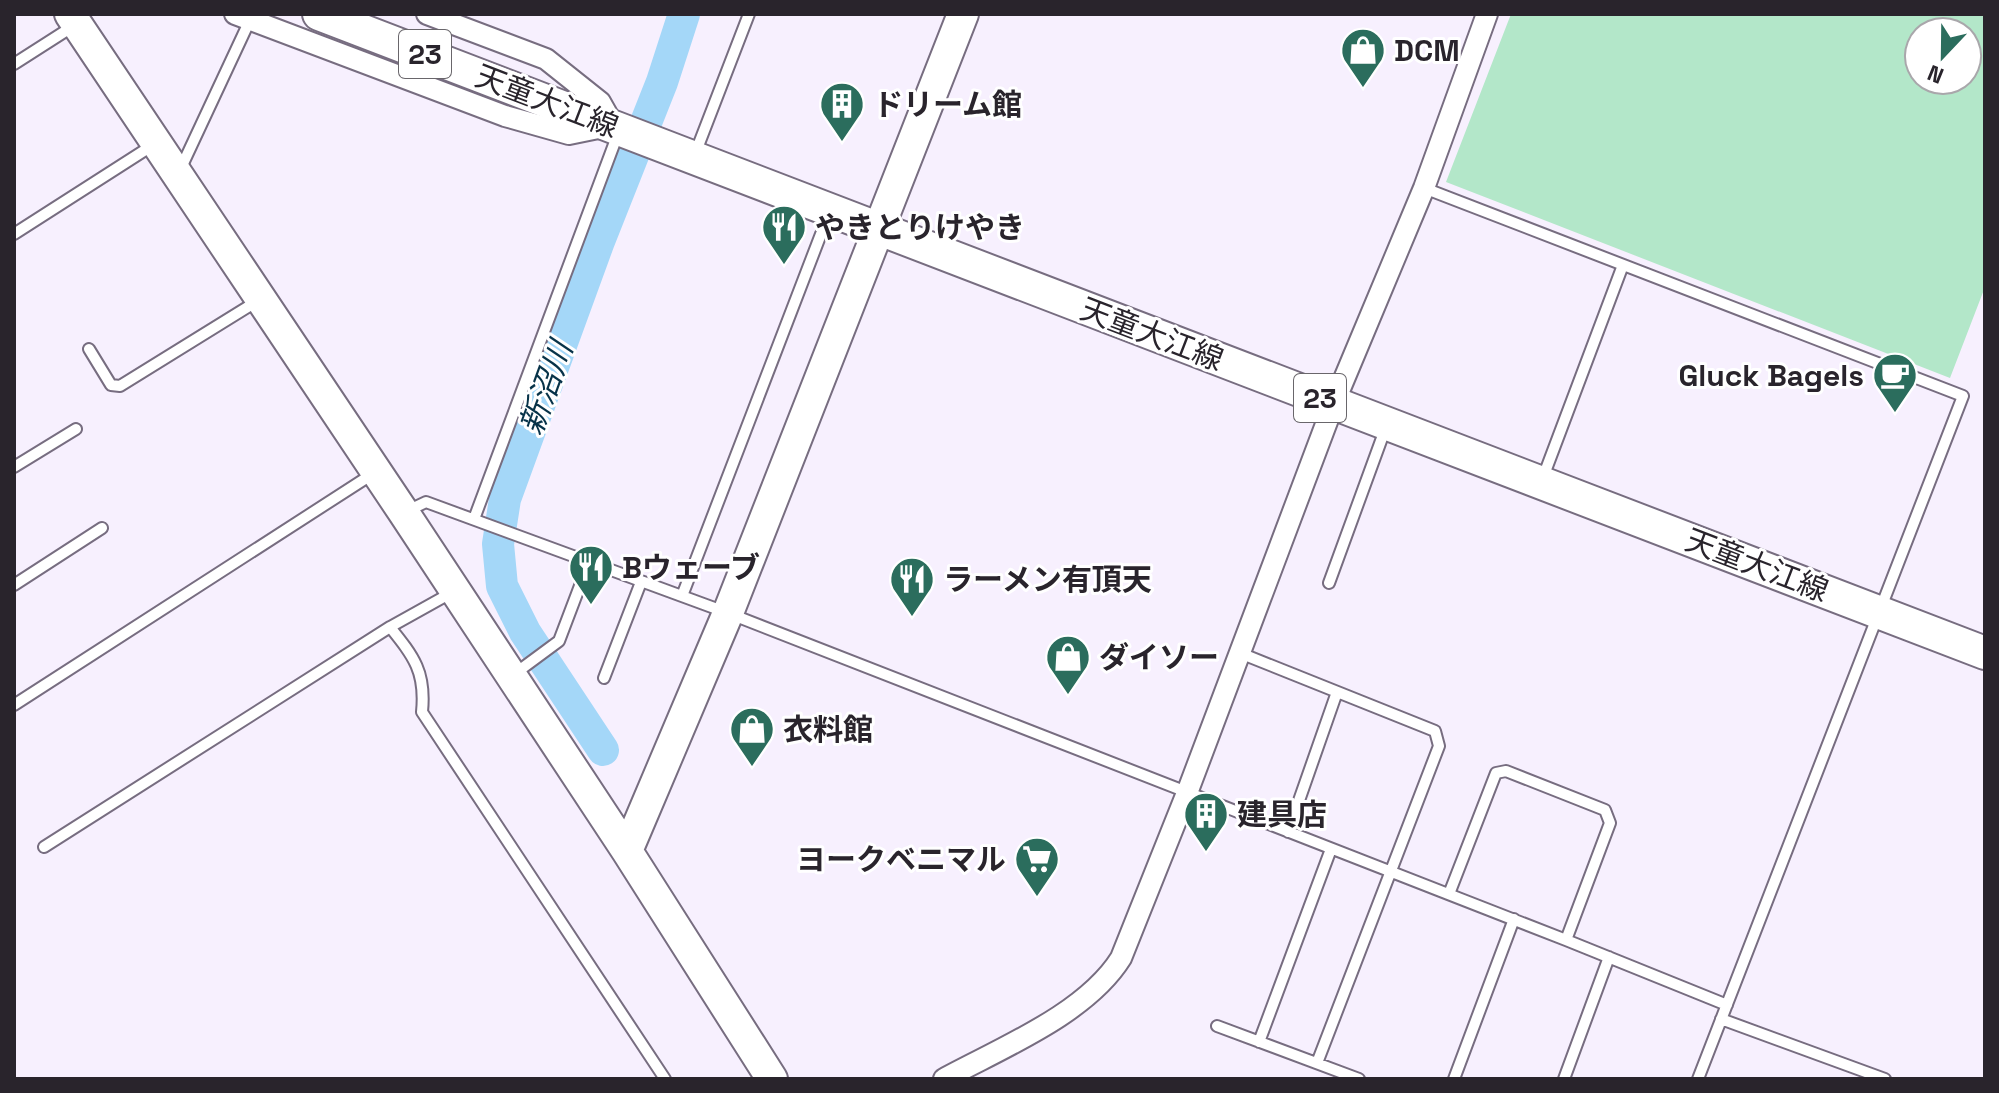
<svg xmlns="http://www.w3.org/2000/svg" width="1999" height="1093" font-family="'Space Grotesk','Noto Sans JP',sans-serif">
<rect width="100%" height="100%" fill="#f7f0fe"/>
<!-- green -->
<path fill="#b3e7c9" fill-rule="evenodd" d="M 1511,14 L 1985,14 L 1985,287 L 1950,378 L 1446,182 ZM 1919,32 L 1967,32 L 1967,80 L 1919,80 Z"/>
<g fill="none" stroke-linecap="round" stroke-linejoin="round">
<!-- river -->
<path stroke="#a4d7f8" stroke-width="32" d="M 603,750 L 525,632 L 502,586 L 498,544 L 505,499 L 599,241 L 662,82 L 684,14"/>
<!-- lane casing -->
<g stroke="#776d80" stroke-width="14">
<path id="lane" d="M 14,64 L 75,25
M 695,154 L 749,14
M 180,170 L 250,20
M 1424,188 L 1963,396 L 1698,1079
M 14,234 L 153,145
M 89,349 L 111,385 L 120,386 L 259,300
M 14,467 L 76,429
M 1542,480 L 1623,265
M 405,512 L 426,502 L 728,613 L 1566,940 L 1727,1005
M 474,519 L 619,131
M 1329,583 L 1386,427
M 14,585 L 102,528
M 682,596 L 821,234
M 390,627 L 451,593
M 1240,653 L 1435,731 L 1439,746 L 1317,1063
M 513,675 L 559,641 L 589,562
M 604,678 L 641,582
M 14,705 L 374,473
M 1288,832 L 1337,692
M 44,847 L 390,627 C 414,657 426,672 422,712 L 665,1079
M 1449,894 L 1496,773 L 1506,771 L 1605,810 L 1610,823 L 1566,940
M 1721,1019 L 1885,1079
M 1217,1026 L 1359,1079
M 1259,1042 L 1331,849
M 1454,1079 L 1514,919
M 1564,1079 L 1609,957"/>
</g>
<!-- street casing -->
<g stroke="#776d80" stroke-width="24">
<path id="street" d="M 235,14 L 505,116 L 569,134 L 613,125 L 600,102 L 546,59 L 427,14
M 944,1079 C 1001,1048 1086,1014 1121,958 L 1187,793 L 1334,403 L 1424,188 L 1487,14"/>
</g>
<!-- secondary casing -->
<g stroke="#776d80" stroke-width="34">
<path id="secondary" d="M 70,14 L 404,513 L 627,851 L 772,1079
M 627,851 L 728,613 L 963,14"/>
</g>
<!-- primary casing -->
<g stroke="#776d80" stroke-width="36">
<path id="primary" d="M 319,14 L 1985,653"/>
</g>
<!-- lane -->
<use href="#lane" stroke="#fff" stroke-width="10"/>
<!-- street -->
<use href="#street" stroke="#fff" stroke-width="20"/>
<!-- secondary -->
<use href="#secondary" stroke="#fff" stroke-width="30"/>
<!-- primary -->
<use href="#primary" stroke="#fff" stroke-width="32"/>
</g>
<!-- icons -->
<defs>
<g id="shop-pin" transform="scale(2.3)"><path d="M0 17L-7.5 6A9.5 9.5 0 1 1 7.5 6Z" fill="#2b6d5d" stroke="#fff"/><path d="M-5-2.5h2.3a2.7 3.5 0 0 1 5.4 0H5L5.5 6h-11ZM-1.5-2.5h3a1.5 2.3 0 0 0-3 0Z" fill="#fff"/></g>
<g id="building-pin" transform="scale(2.3)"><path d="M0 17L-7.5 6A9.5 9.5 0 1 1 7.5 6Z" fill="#2b6d5d" stroke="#fff"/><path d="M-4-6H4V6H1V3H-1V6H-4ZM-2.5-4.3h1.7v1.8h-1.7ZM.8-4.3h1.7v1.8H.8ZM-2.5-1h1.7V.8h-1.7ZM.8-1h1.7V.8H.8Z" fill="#fff"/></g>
<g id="restaurant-pin" transform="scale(2.3)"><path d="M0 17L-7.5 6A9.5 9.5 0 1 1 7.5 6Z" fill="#2b6d5d" stroke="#fff"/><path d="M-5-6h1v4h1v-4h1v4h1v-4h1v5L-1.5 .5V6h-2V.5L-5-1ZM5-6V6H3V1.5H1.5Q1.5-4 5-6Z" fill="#fff"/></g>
<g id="cafe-pin" transform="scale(2.3)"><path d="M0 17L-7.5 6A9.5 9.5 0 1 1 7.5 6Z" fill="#2b6d5d" stroke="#fff"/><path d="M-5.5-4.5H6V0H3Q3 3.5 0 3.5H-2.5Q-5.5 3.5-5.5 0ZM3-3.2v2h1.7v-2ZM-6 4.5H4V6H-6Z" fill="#fff"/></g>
<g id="supermarket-pin" transform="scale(2.3)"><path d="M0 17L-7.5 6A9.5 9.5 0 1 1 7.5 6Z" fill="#2b6d5d" stroke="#fff"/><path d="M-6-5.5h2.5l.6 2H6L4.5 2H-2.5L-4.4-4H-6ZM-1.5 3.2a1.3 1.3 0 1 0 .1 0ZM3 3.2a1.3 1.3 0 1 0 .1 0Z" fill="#fff"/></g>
</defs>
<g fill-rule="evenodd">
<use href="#shop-pin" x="1363" y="50"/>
<use href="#building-pin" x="842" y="104"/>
<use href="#restaurant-pin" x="784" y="227"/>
<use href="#cafe-pin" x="1895" y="375"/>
<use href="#restaurant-pin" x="591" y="567"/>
<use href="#restaurant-pin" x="912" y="579"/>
<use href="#shop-pin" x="1068" y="657"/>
<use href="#shop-pin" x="752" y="729"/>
<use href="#building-pin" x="1206" y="814"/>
<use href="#supermarket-pin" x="1037" y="859"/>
</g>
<g text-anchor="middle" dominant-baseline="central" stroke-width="6" stroke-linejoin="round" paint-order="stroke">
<!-- shield labels -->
<g fill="#fff" stroke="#69666b" stroke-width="2">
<rect x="399" y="30" width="52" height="48" rx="6"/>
<rect x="1294" y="374" width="52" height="48" rx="6"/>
</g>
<g font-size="28" font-weight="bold" fill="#29242c">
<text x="425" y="54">23</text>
<text x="1320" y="398">23</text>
</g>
<!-- poi labels -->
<g font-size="30" font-weight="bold" fill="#29242c" stroke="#fff" text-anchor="start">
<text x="1394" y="50">DCM</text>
<text x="873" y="104">ドリーム館</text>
<text x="815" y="227">やきとりけやき</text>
<text x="1864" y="375" text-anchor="end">Gluck Bagels</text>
<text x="622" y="567">Bウェーブ</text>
<text x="943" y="579">ラーメン有頂天</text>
<text x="1099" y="657">ダイソー</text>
<text x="783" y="729">衣料館</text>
<text x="1237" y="814">建具店</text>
<text x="1006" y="859" text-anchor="end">ヨークベニマル</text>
</g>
<!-- street labels -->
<g font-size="30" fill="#29242c" stroke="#fff">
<text transform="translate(547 101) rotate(21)">天童大江線</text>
<text transform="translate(1152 334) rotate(21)">天童大江線</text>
<text transform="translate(1757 565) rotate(21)">天童大江線</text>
</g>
<!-- water labels -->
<g font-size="32" font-style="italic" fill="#073349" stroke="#fff">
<text transform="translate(546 388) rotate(-70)">新沼川</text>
</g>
</g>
<!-- border -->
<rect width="1999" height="1093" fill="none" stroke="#29242c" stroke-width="32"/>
<!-- north arrow -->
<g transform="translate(1943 56) rotate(202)"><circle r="38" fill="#ffffff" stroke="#a9a7ab" stroke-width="2"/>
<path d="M0-6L14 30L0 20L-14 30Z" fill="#2b6d5d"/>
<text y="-12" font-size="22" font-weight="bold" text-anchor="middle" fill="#29242c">N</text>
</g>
</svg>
